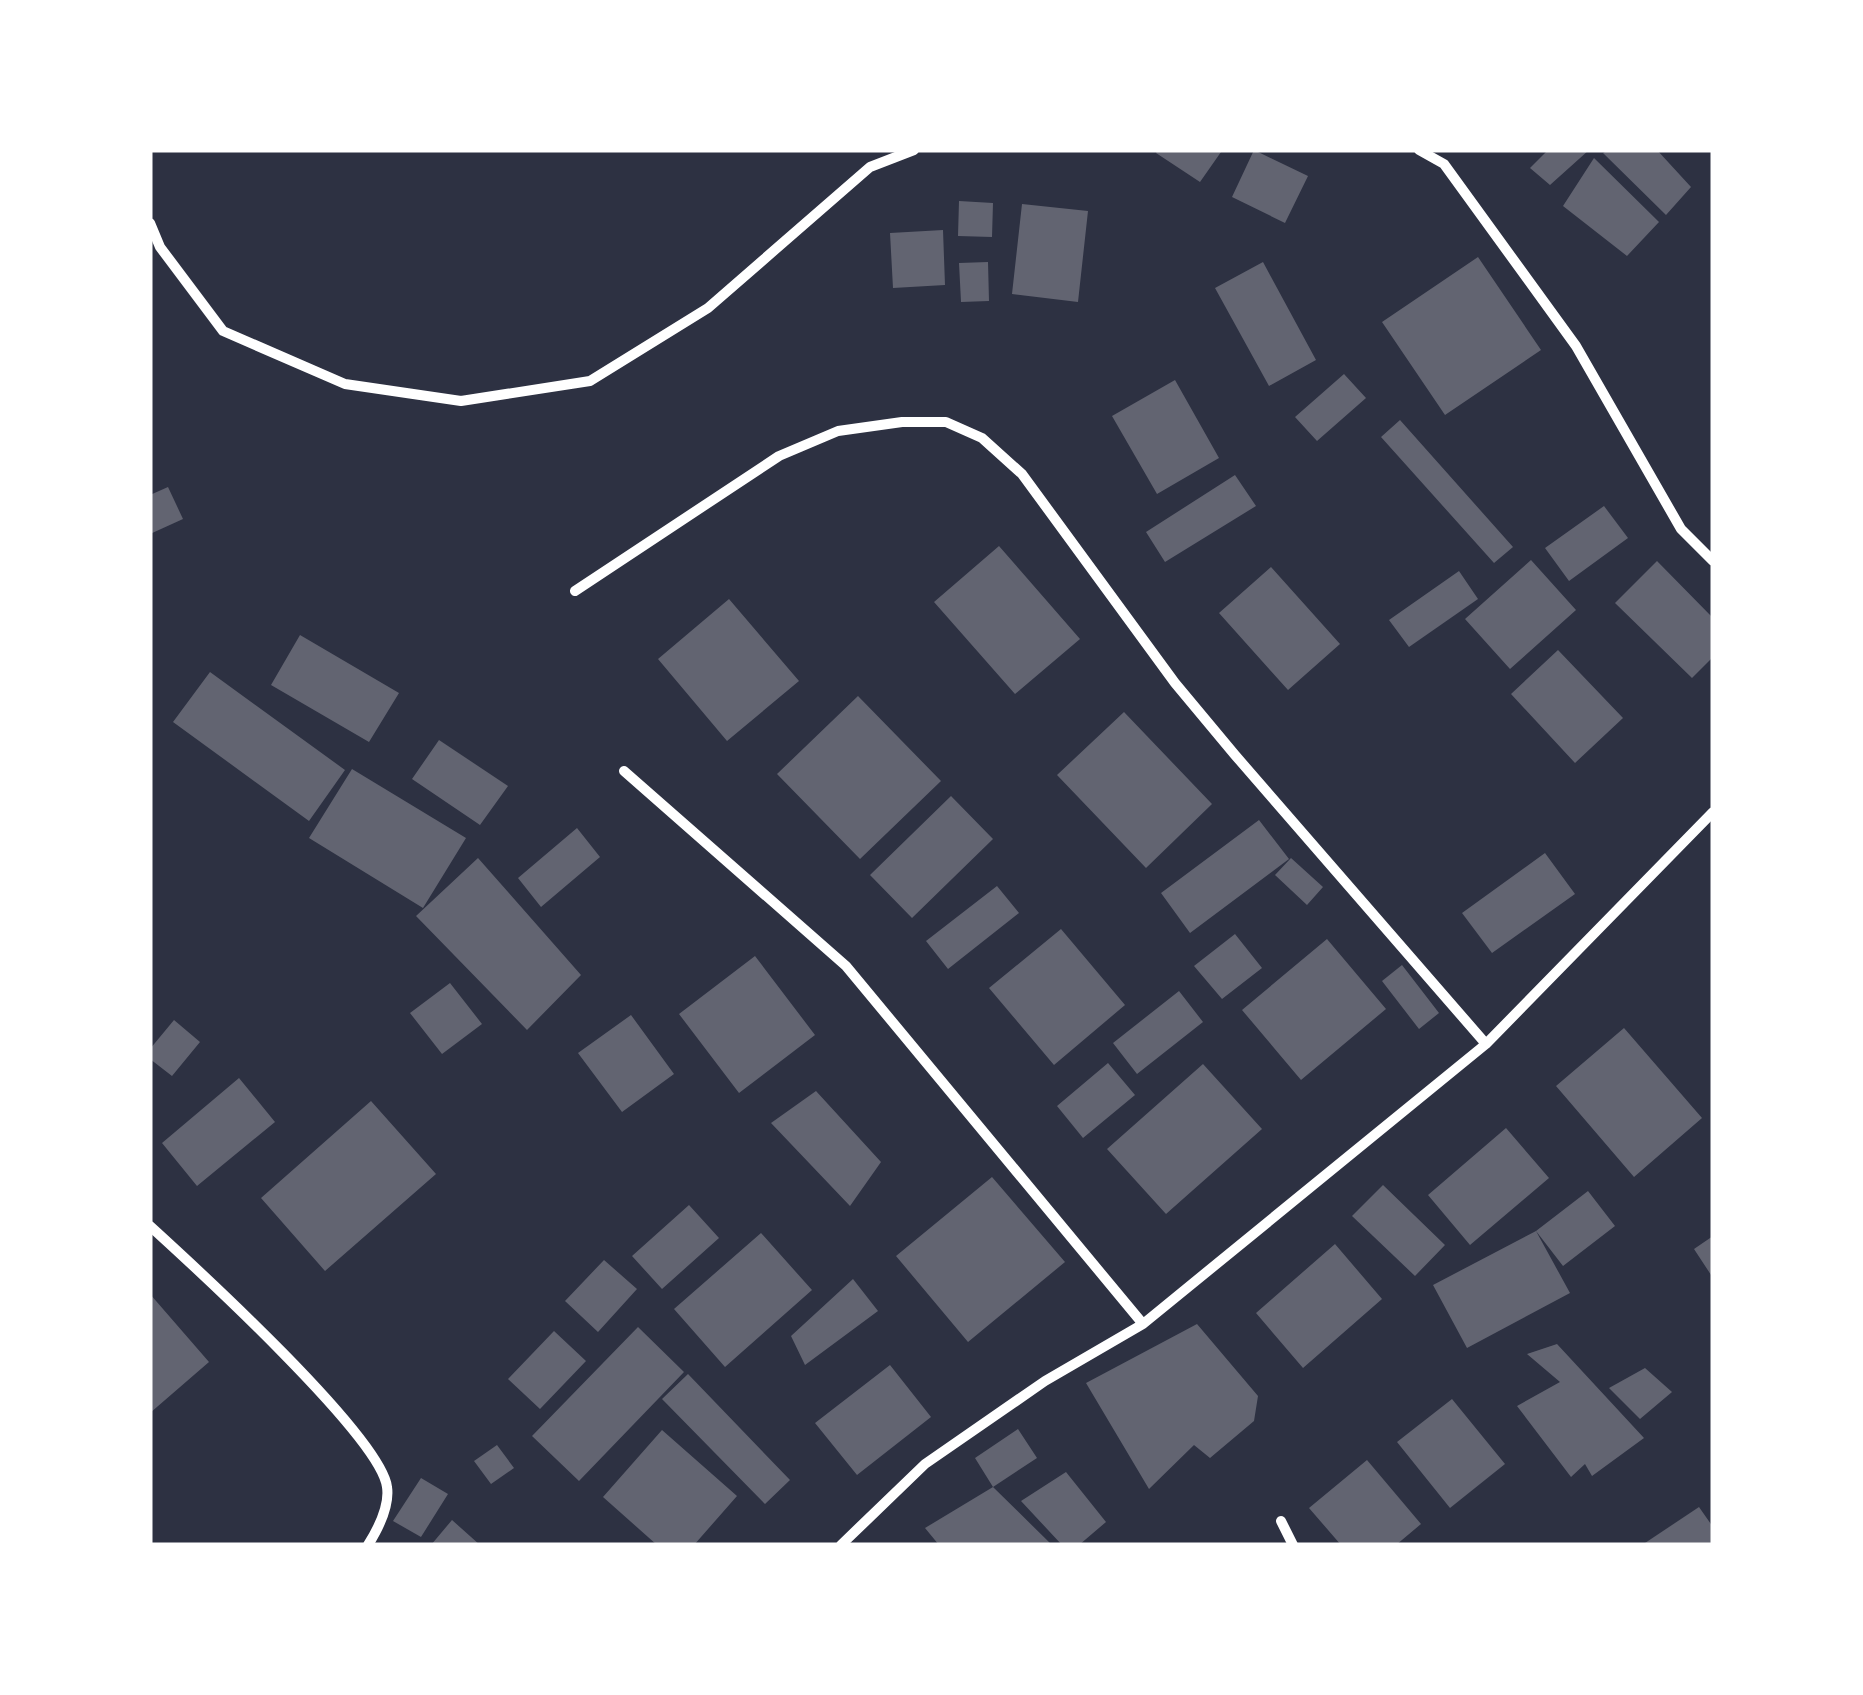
<svg xmlns="http://www.w3.org/2000/svg" width="1863" height="1695" font-family="Arial,sans-serif">
<rect width="100%" height="100%" fill="#2d3142"/>
<!-- building -->
<path fill="#626471" d="M 1158,150 L 1217,150 L 1221,152 L 1200,182 L 1156,153 Z
M 1254,150 L 1308,176 L 1285,223 L 1232,197 Z
M 1548,150 L 1589,150 L 1550,185 L 1530,168 Z
M 1609,150 L 1657,150 L 1691,187 L 1666,215 L 1603,153 Z
M 1594,158 L 1659,222 L 1627,256 L 1563,206 Z
M 959,201 L 993,203 L 992,237 L 958,236 Z
M 1022,204 L 1088,211 L 1078,302 L 1012,294 Z
M 943,230 L 945,285 L 893,288 L 890,233 Z
M 1478,257 L 1541,350 L 1445,415 L 1382,322 Z
M 988,262 L 989,301 L 961,302 L 959,263 Z
M 1263,262 L 1316,360 L 1269,386 L 1215,288 Z
M 1344,374 L 1366,398 L 1317,441 L 1295,417 Z
M 1175,380 L 1219,458 L 1157,494 L 1112,416 Z
M 1400,420 L 1513,547 L 1494,563 L 1381,437 Z
M 1235,475 L 1256,506 L 1165,562 L 1146,532 Z
M 168,487 L 183,519 L 150,534 L 150,495 Z
M 1604,506 L 1628,538 L 1569,581 L 1545,548 Z
M 999,546 L 1080,639 L 1015,694 L 934,602 Z
M 1531,560 L 1576,610 L 1510,669 L 1465,619 Z
M 1657,561 L 1713,618 L 1713,657 L 1692,678 L 1615,603 Z
M 1271,567 L 1340,644 L 1288,690 L 1219,613 Z
M 1459,571 L 1478,599 L 1409,647 L 1389,620 Z
M 729,599 L 799,681 L 727,741 L 658,659 Z
M 300,635 L 399,693 L 369,742 L 271,685 Z
M 1558,650 L 1623,718 L 1575,763 L 1511,694 Z
M 210,672 L 345,770 L 309,821 L 173,722 Z
M 858,696 L 941,781 L 860,859 L 777,774 Z
M 1124,712 L 1212,804 L 1146,868 L 1057,775 Z
M 439,740 L 508,786 L 480,825 L 412,779 Z
M 352,769 L 466,838 L 423,908 L 309,838 Z
M 951,796 L 993,839 L 912,918 L 870,875 Z
M 1259,820 L 1289,859 L 1190,933 L 1161,893 Z
M 577,828 L 600,857 L 541,907 L 518,878 Z
M 1545,853 L 1575,894 L 1492,953 L 1462,913 Z
M 478,858 L 581,975 L 527,1030 L 416,916 Z
M 1291,858 L 1323,887 L 1307,905 L 1275,875 Z
M 997,886 L 1019,913 L 948,969 L 926,941 Z
M 1061,929 L 1125,1005 L 1054,1065 L 989,988 Z
M 1235,934 L 1262,968 L 1222,999 L 1194,966 Z
M 1327,939 L 1386,1009 L 1301,1080 L 1242,1010 Z
M 755,956 L 815,1035 L 739,1093 L 679,1014 Z
M 1402,965 L 1439,1013 L 1419,1029 L 1382,981 Z
M 450,983 L 482,1024 L 442,1054 L 410,1013 Z
M 1179,991 L 1203,1022 L 1137,1074 L 1113,1043 Z
M 631,1015 L 674,1074 L 622,1112 L 578,1053 Z
M 174,1020 L 200,1042 L 172,1076 L 150,1059 L 150,1049 Z
M 1624,1028 L 1702,1118 L 1634,1177 L 1556,1086 Z
M 1108,1063 L 1135,1095 L 1083,1138 L 1057,1106 Z
M 1203,1064 L 1262,1129 L 1166,1214 L 1107,1149 Z
M 239,1078 L 275,1122 L 197,1186 L 162,1143 Z
M 816,1091 L 881,1162 L 850,1206 L 771,1123 Z
M 371,1101 L 436,1174 L 325,1271 L 261,1198 Z
M 1506,1128 L 1549,1178 L 1470,1245 L 1428,1195 Z
M 992,1177 L 1065,1262 L 968,1342 L 896,1256 Z
M 1383,1185 L 1445,1245 L 1415,1276 L 1352,1216 Z
M 1588,1191 L 1615,1226 L 1563,1266 L 1536,1231 Z
M 689,1205 L 719,1238 L 662,1289 L 632,1256 Z
M 1536,1231 L 1570,1293 L 1467,1348 L 1433,1285 Z
M 761,1233 L 812,1290 L 725,1367 L 674,1309 Z
M 1713,1236 L 1713,1278 L 1694,1249 Z
M 1335,1244 L 1382,1299 L 1303,1368 L 1256,1313 Z
M 604,1260 L 637,1289 L 598,1332 L 565,1301 Z
M 853,1279 L 878,1311 L 805,1365 L 791,1336 Z
M 150,1294 L 209,1362 L 150,1413 Z
M 1197,1324 L 1258,1396 L 1254,1421 L 1210,1458 L 1194,1445 L 1149,1489 L 1086,1383 Z
M 638,1327 L 684,1372 L 579,1481 L 532,1436 Z
M 554,1331 L 586,1361 L 540,1409 L 508,1379 Z
M 1557,1344 L 1644,1438 L 1592,1476 L 1585,1464 L 1571,1477 L 1517,1406 L 1560,1382 L 1527,1354 Z
M 890,1365 L 931,1417 L 857,1475 L 815,1423 Z
M 1645,1368 L 1672,1392 L 1640,1419 L 1609,1388 Z
M 688,1374 L 790,1480 L 765,1504 L 662,1399 Z
M 1452,1399 L 1505,1464 L 1450,1508 L 1397,1442 Z
M 1018,1429 L 1037,1458 L 993,1487 L 1052,1545 L 939,1545 L 925,1528 L 993,1487 L 975,1458 Z
M 662,1430 L 737,1496 L 694,1545 L 657,1545 L 603,1497 Z
M 497,1445 L 514,1468 L 491,1484 L 474,1461 Z
M 1367,1460 L 1421,1524 L 1396,1545 L 1341,1545 L 1309,1508 Z
M 1066,1472 L 1106,1522 L 1079,1545 L 1062,1545 L 1021,1501 Z
M 421,1478 L 448,1494 L 421,1537 L 393,1521 Z
M 1699,1507 L 1713,1527 L 1713,1545 L 1642,1545 Z
M 452,1520 L 480,1545 L 431,1545 Z"/>
<g fill="none" stroke-linecap="round" stroke-linejoin="round">
<!-- minor -->
<path stroke="#fff" stroke-width="10" d="M 1419,150 L 1444,164 L 1576,346 L 1681,529 L 1713,561
M 150,223 L 160,247 L 223,331 L 345,384 L 461,401 L 590,381 L 708,308 L 870,167 L 914,150
M 575,591 L 779,456 L 838,431 L 902,422 L 946,422 L 982,438 L 1022,474 L 1175,683 L 1235,755 L 1486,1044
M 624,771 L 846,966 L 1143,1324
M 150,1226 C 195,1267 381,1437 387,1487 C 390,1507 378,1529 368,1545
M 1281,1521 L 1293,1545
M 841,1545 L 925,1464 L 1045,1381 L 1143,1324 L 1486,1044 L 1713,812"/>
</g>
<!-- border -->
<rect width="1863" height="1695" fill="none" stroke="#ffffff" stroke-width="305"/>
</svg>
